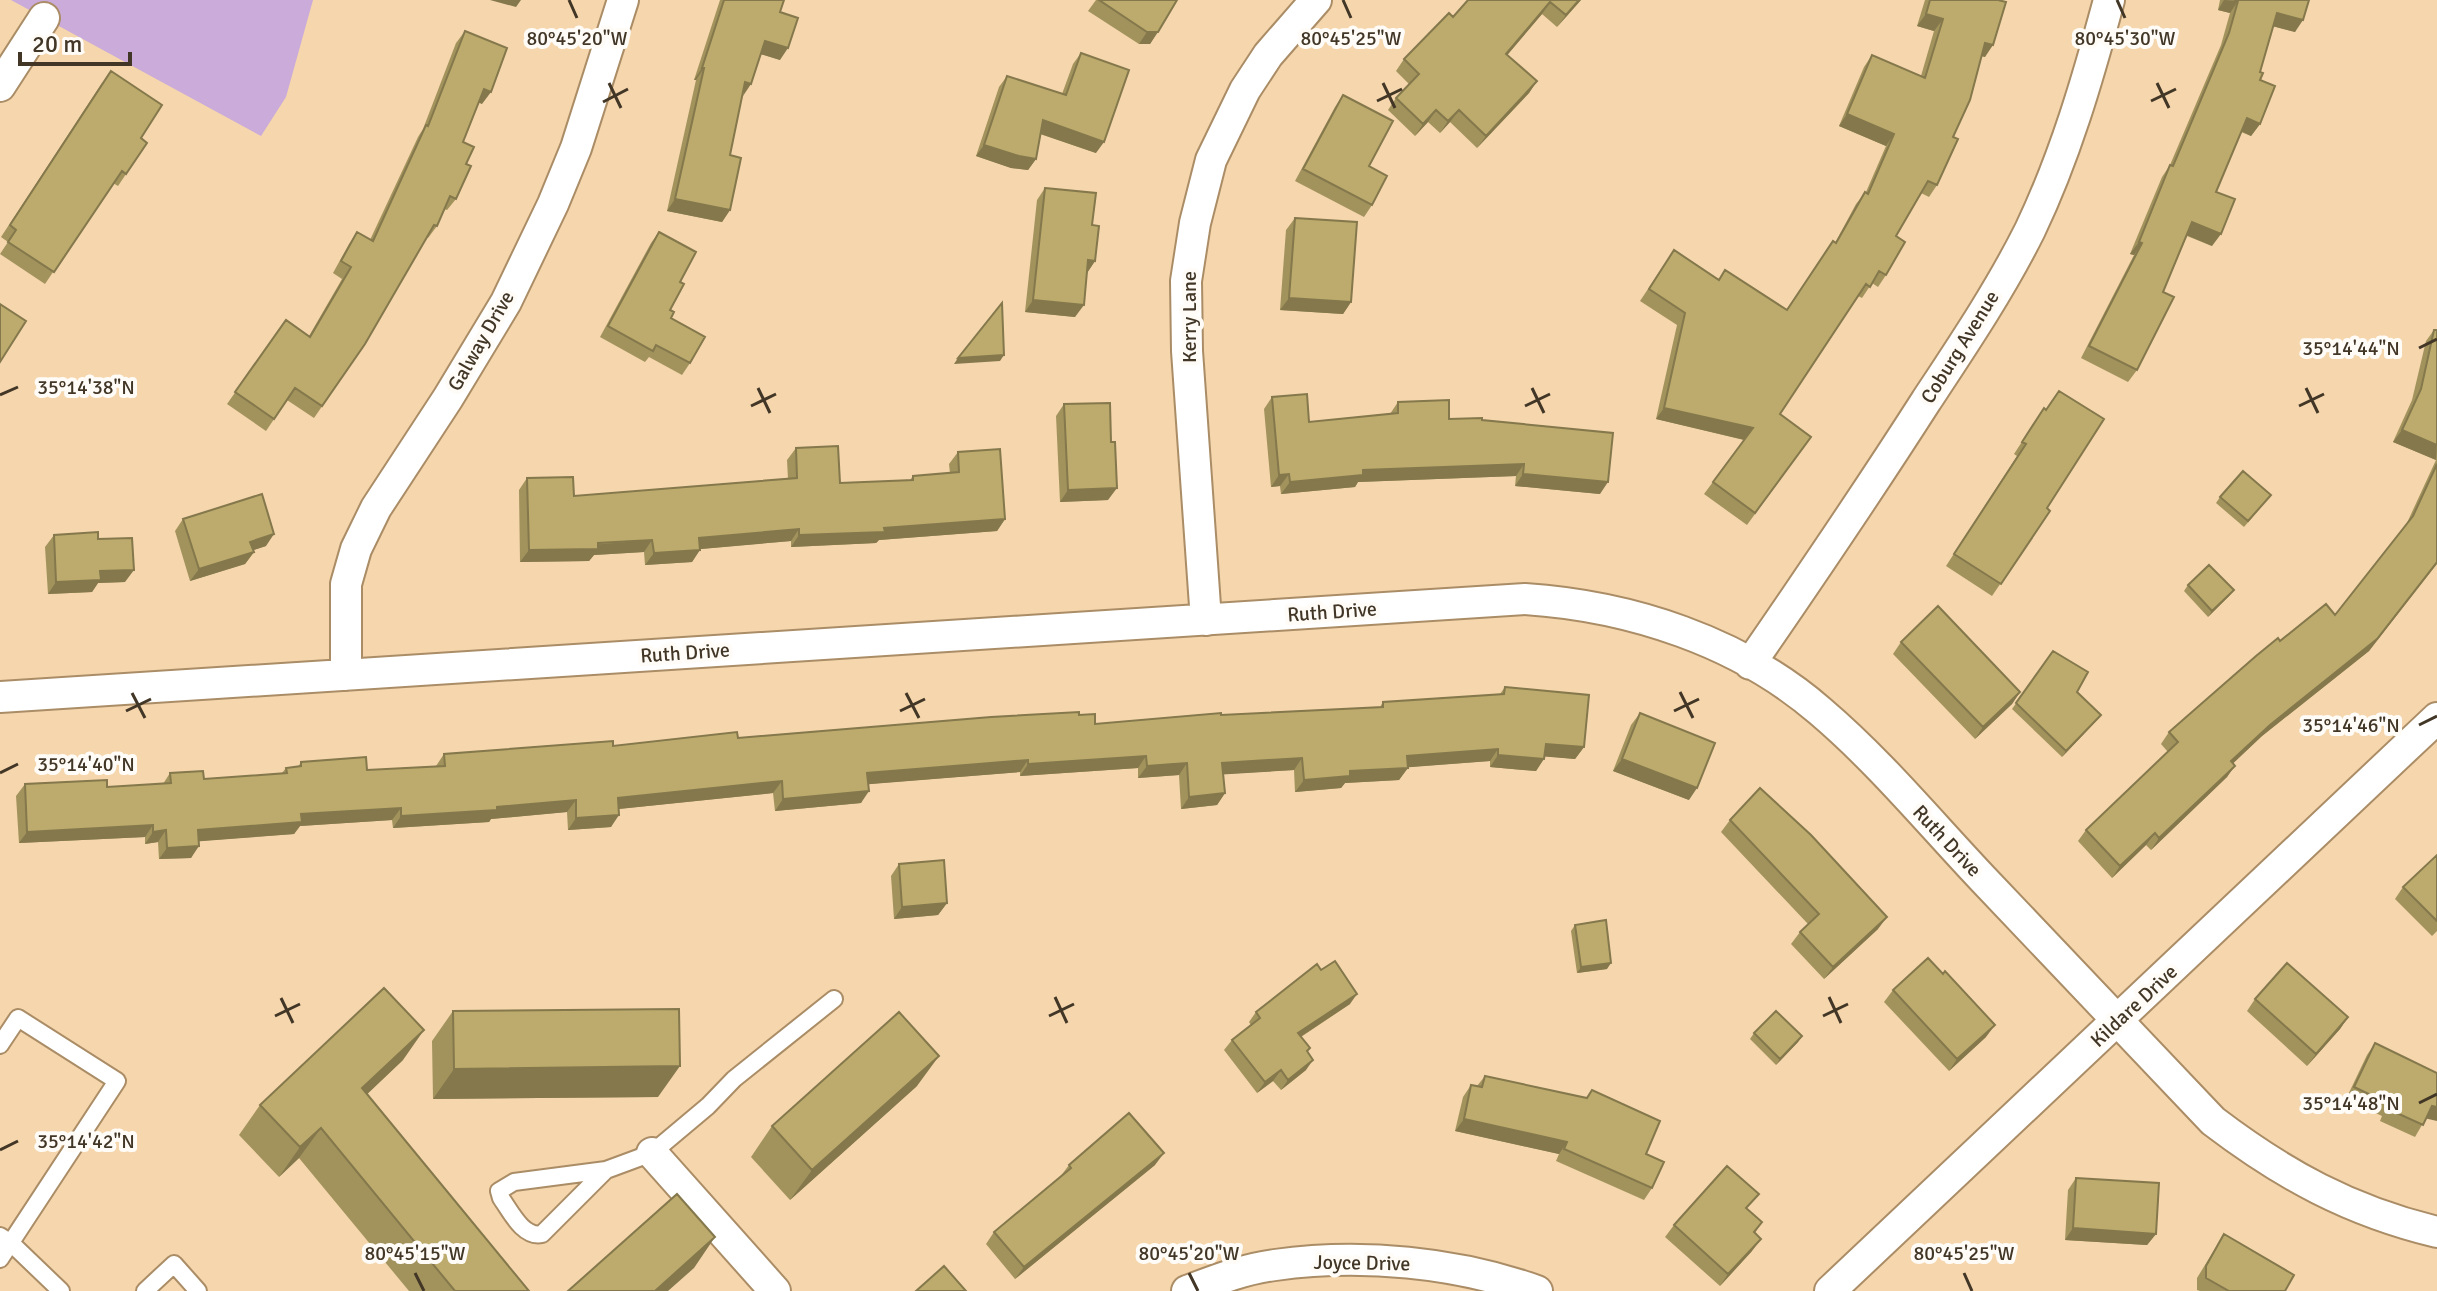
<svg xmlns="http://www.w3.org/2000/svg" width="2437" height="1291" font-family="Signika,sans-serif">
<rect width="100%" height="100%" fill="#f5d6ad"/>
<!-- green -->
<path fill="#caabd9" d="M 11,0 L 313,0 L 286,97 L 261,136 Z"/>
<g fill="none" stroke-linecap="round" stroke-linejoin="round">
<!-- lane casing -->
<g stroke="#aa8d66" stroke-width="20">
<path id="lane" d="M 0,1045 L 18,1018 L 117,1081 L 0,1259
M 606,1170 L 514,1182 L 499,1191 L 501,1198 C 511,1212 523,1238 542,1234 L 606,1170 L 652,1153 L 708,1106 L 734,1079 L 834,999
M 0,1236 L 11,1243 L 61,1291
M 145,1291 L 174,1264 L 198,1291"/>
</g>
<!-- street casing -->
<g stroke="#aa8d66" stroke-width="34">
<path id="street" d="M 0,86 L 44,18
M 1206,620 L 1187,351 L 1186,281 L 1195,223 L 1211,160 L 1245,90 L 1268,55 L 1316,0
M 1750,664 C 1810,577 1869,490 1926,401 C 1963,345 2000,290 2030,230 C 2065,157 2088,78 2109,0
M 346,675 L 346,584 L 356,549 L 376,508 L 448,398 L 506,302 L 553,204 L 576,148 L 623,0
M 0,697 L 1525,599 C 1630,606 1739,641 1820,711 C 1880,762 1930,823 1984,880 C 2060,961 2137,1041 2213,1121 C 2284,1175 2350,1211 2437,1232
M 652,1153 L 775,1291
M 1187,1291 C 1216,1280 1244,1269 1275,1265 C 1361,1253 1456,1262 1537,1291
M 1830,1291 L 2437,718"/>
</g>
<!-- lane -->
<use href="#lane" stroke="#fff" stroke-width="16"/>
<!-- street -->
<use href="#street" stroke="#fff" stroke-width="30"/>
</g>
<!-- wall -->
<path fill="#a2935d" d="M 720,0 L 784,0 L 780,12 L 780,60 L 761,54 L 742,96 L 730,155 L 730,210 L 722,222 L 667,211 L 696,80 L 694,80 Z
M 1096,0 L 1177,0 L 1150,44 L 1139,44 L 1088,11 Z
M 1468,0 L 1581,0 L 1557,27 L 1542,14 L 1507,55 L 1537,81 L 1529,93 L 1477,148 L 1450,122 L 1440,133 L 1428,122 L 1415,136 L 1388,110 L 1396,98 L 1409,84 L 1396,71 L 1404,59 L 1453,17 Z
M 1925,0 L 1998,0 L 1985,57 L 1982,56 L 1937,185 L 1929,197 L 1921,193 L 1896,236 L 1886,275 L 1878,287 L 1872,283 L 1862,298 L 1858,296 L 1780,414 L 1811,437 L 1747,525 L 1704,494 L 1744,440 L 1656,419 L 1677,325 L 1640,301 L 1666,262 L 1719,279 L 1786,310 L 1835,243 L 1856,204 L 1866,192 L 1886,146 L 1839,126 L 1864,67 L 1872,55 L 1921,76 L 1934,31 L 1917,26 Z
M 2220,0 L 2309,0 L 2295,32 L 2273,26 L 2260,72 L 2260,124 L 2251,136 L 2241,132 L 2216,192 L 2212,246 L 2187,236 L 2163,292 L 2137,370 L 2128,382 L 2081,358 L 2134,255 L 2130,254 L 2162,177 L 2170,165 L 2221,45 L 2230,13 L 2218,10 Z
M 465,31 L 482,104 L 479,102 L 463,142 L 466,164 L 456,199 L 447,210 L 444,209 L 437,226 L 428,238 L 427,237 L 365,344 L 314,418 L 287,400 L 266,431 L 227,404 L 286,320 L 309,336 L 342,279 L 333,273 L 349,244 L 357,232 L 370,240 L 418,137 L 423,129 L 456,43 Z
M 1081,53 L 1096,153 L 1040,134 L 1036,159 L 1028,170 L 1011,168 L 976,156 L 999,87 L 1007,76 L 1062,94 L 1073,64 Z
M 102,83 L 141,138 L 147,143 L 118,186 L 113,183 L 45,284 L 0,254 L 8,242 L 1,237 Z
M 1343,95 L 1369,166 L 1372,205 L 1364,217 L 1295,181 L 1335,107 Z
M 1045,188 L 1095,261 L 1087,273 L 1075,317 L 1025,312 L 1037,200 Z
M 1295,218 L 1351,302 L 1343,314 L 1280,310 L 1286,230 Z
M 659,232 L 680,282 L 670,310 L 671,318 L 690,363 L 682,375 L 649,357 L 645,362 L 600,337 L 651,243 Z
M 2434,330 L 2437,330 L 2437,564 L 2369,651 L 2262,736 L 2233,763 L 2227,777 L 2151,850 L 2146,845 L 2112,878 L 2078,841 L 2086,830 L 2168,752 L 2161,744 L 2169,732 L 2280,641 L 2335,615 L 2406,525 L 2436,460 L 2393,442 L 2412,400 L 2426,341 Z
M 1272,397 L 1309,422 L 1390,414 L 1398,402 L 1449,419 L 1482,420 L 1600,494 L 1515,486 L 1516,476 L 1358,482 L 1355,487 L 1281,494 L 1280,486 L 1271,487 L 1264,409 Z
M 1064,404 L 1108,500 L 1060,502 L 1056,416 Z
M 2044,408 L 2047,508 L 2050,511 L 1992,596 L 1946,566 L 2017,456 L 2014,454 Z
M 796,448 L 840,483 L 910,480 L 913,476 L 950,473 L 949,464 L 958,452 L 1005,519 L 997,531 L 879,540 L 876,543 L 791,547 L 791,541 L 700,549 L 692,562 L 645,565 L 644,552 L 594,555 L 589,561 L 520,562 L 519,490 L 527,478 L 574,496 L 788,479 L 787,460 Z
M 2220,497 L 2266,501 L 2244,527 L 2216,503 Z
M 183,519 L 266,546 L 253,550 L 254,552 L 245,564 L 190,581 L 175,531 Z
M 54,535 L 98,539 L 125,582 L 98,583 L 92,592 L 48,594 L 45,547 Z
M 2188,585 L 2234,590 L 2229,596 L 2208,617 L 2184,591 Z
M 1901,642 L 2020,692 L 2012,704 L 1975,739 L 1893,654 Z
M 2053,651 L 2077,692 L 2101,715 L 2096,721 L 2062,757 L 2012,709 Z
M 1505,687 L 1584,747 L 1575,759 L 1545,756 L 1536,771 L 1490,767 L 1490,761 L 1408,767 L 1399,780 L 1345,783 L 1341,788 L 1295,792 L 1294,770 L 1223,774 L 1225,793 L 1217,805 L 1181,809 L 1179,775 L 1138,778 L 1138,768 L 1020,776 L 1020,772 L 868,784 L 861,803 L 775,811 L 773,793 L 618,809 L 611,827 L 568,830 L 567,812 L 491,819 L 489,822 L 393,828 L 392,820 L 300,826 L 294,834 L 199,841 L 191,858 L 159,859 L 158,842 L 145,844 L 145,837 L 19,843 L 16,796 L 25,784 L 107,787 L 163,784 L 170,773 L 204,779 L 282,773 L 286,768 L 298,767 L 301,762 L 367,770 L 436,766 L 444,754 L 613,746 L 1079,715 L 1095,724 L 1380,707 L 1383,702 L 1500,694 Z
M 1640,713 L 1689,800 L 1613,771 L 1631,725 Z
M 1730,820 L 1878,929 L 1824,979 L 1791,944 L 1800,932 L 1808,924 L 1721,832 Z
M 2437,855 L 2437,931 L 2432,936 L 2395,899 L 2403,887 Z
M 899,864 L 947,903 L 938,915 L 894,919 L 891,876 Z
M 1575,925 L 1607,969 L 1577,973 L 1571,931 Z
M 1321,970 L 1350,1004 L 1301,1037 L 1308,1052 L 1306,1070 L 1281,1090 L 1273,1081 L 1257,1093 L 1224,1050 L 1232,1040 L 1251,1025 L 1249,1022 L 1256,1012 Z
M 1893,990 L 1986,1037 L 1949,1071 L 1884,1002 Z
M 2255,999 L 2348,1017 L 2340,1029 L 2307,1066 L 2247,1011 Z
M 453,1011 L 658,1097 L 433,1099 L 432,1041 Z
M 1754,1033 L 1802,1036 L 1798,1042 L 1776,1065 L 1750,1039 Z
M 2375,1043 L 2426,1118 L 2415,1137 L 2380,1121 L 2382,1116 L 2346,1099 L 2367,1055 Z
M 403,1060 L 367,1094 L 529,1291 L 409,1291 L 299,1158 L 279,1177 L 239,1135 L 260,1105 Z
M 1485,1076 L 1586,1098 L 1592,1090 L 1646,1154 L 1652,1188 L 1644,1200 L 1556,1161 L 1559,1154 L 1455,1131 L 1463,1097 L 1471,1085 L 1477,1086 Z
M 917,1086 L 790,1200 L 751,1157 L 772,1126 Z
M 1069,1165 L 1155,1165 L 1015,1279 L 986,1244 L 994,1232 L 1060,1177 Z
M 2076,1178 L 2156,1234 L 2147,1245 L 2065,1240 L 2068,1190 Z
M 1748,1209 L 1762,1222 L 1755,1233 L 1752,1251 L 1720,1286 L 1665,1237 L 1674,1225 Z
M 2224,1234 L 2285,1291 L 2200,1291 L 2197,1290 L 2197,1278 Z"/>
<!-- shaded-wall -->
<path fill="#84784c" d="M 490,0 L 521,0 L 516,7 Z
M 1579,0 L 1581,0 L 1557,27 L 1566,15 Z
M 2224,0 L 2238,1 L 2230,13 L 2218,10 Z
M 1550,2 L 1542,14 L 1498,66 L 1506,54 Z
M 2277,13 L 2303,20 L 2295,32 L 2268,25 Z
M 1926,14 L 1943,19 L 1934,31 L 1917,26 Z
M 1147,32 L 1158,32 L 1150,44 L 1139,44 Z
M 765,41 L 788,48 L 780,60 L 757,53 Z
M 1985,43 L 1993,45 L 1985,57 L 1977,55 Z
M 702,68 L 704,68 L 696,80 L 694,80 Z
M 1537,81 L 1529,93 L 1477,148 L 1486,136 Z
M 745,82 L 751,84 L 743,96 Z
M 484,89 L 491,92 L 482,104 L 475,101 Z
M 1436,110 L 1428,122 L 1415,136 L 1423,124 Z
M 1459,110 L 1450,122 L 1440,133 L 1448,121 Z
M 1847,114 L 1894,134 L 1886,146 L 1839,126 Z
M 2247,118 L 2260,124 L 2251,136 L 2239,130 Z
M 1043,120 L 1104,142 L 1096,153 L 1035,132 Z
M 984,145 L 1036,159 L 1028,170 L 1011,168 L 976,156 Z
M 675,199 L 730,210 L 722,222 L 667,211 Z
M 2192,222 L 2221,234 L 2212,246 L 2184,234 Z
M 2139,242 L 2142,243 L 2134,255 L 2130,254 Z
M 1088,260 L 1095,261 L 1087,273 Z
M 1289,298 L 1351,302 L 1343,314 L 1280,310 Z
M 1033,300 L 1084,305 L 1075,317 L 1025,312 Z
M 1004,355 L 1000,361 L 954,364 L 958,358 Z
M 1664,408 L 1753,428 L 1745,440 L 1656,419 Z
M 2402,430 L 2437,445 L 2436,460 L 2393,442 Z
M 1524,464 L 1516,476 L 1358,482 L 1355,487 L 1281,494 L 1290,482 L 1363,470 Z
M 1289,474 L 1280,486 L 1271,487 L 1279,475 Z
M 1523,474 L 1608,482 L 1600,494 L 1515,486 Z
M 1117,488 L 1108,500 L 1060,502 L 1068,490 Z
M 1005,519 L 997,531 L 879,540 L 876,543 L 791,547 L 799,535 Z
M 799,529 L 791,541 L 690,550 L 699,538 Z
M 274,534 L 266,546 L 242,554 L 250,542 Z
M 652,540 L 644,552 L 594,555 L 589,561 L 520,562 L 529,550 Z
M 700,550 L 692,562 L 645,565 L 654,553 Z
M 254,552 L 245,564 L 190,581 L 199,569 Z
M 2437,562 L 2369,651 L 2262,736 L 2223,773 L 2231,761 Z
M 134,570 L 125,582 L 98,583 L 92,592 L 48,594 L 56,582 L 100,571 Z
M 2234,590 L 2229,596 L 2208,617 L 2212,611 Z
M 2020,692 L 2012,704 L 1975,739 L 1983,727 Z
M 2101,715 L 2096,721 L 2062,757 L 2066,751 Z
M 1546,744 L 1584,747 L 1575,759 L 1538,756 Z
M 1498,749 L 1490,761 L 1399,768 L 1407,756 Z
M 1498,755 L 1544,759 L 1536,771 L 1490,767 Z
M 1146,756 L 1138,768 L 1020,776 L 1028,764 Z
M 1302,758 L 1294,770 L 1214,775 L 1222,763 Z
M 1622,759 L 1697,788 L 1689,800 L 1613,771 Z
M 1028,760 L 1020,772 L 859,785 L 867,773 Z
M 1187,763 L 1179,775 L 1138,778 L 1147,766 Z
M 2235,766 L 2227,777 L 2151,850 L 2159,838 Z
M 1408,768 L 1399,780 L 1345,783 L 1341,788 L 1295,792 L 1304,780 L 1350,771 Z
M 782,781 L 773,793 L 609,810 L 618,798 Z
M 869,791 L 861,803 L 775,811 L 783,799 Z
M 1225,793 L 1217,805 L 1181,809 L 1189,797 Z
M 576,800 L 567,812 L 491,819 L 489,822 L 393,828 L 401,816 Z
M 401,808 L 392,820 L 300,826 L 294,834 L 190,842 L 198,830 L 301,814 Z
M 619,815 L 611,827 L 568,830 L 576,818 Z
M 153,825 L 145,837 L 19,843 L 27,832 Z
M 166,830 L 158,842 L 145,844 L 153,832 Z
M 2155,833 L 2146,845 L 2112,878 L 2120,866 Z
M 199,846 L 191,858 L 159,859 L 167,848 Z
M 947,903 L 938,915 L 894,919 L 902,907 Z
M 1887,917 L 1878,929 L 1824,979 L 1833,967 Z
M 1611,963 L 1607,969 L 1577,973 L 1581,967 Z
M 1357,994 L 1350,1004 L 1291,1043 L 1298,1033 Z
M 2348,1017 L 2340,1029 L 2307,1066 L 2316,1054 Z
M 1995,1025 L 1986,1037 L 1949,1071 L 1957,1059 Z
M 424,1030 L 403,1060 L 341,1119 L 362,1088 Z
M 1802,1036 L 1798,1042 L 1776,1065 L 1780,1059 Z
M 939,1056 L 917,1086 L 790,1200 L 812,1170 Z
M 1313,1060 L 1306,1070 L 1281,1090 L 1288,1080 Z
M 680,1066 L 658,1097 L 433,1099 L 454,1069 Z
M 1281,1070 L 1273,1081 L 1257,1093 L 1265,1082 Z
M 2432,1106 L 2437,1107 L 2437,1121 L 2424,1118 Z
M 1464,1119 L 1567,1142 L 1559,1154 L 1455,1131 Z
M 321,1128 L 299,1158 L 279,1177 L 300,1147 Z
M 1164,1153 L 1155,1165 L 1015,1279 L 1024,1267 Z
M 2073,1228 L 2156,1234 L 2147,1245 L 2065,1240 Z
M 715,1237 L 694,1268 L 668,1291 L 655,1291 Z
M 1761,1239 L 1752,1251 L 1720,1286 L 1728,1274 Z"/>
<!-- building -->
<path fill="#bcab6c" stroke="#84784c" stroke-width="2" d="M 724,0 L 784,0 L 780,12 L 798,18 L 788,48 L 765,41 L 751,84 L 745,82 L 730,155 L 741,158 L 730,210 L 675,199 L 704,68 L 702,68 Z
M 1099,0 L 1177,0 L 1158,32 L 1147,32 Z
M 1468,0 L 1579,0 L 1566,15 L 1550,2 L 1506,54 L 1537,81 L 1486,136 L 1459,110 L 1448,121 L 1436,110 L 1423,124 L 1396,98 L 1419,74 L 1404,59 L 1449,13 L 1453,17 Z
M 1930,0 L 1998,0 L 2006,2 L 1993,45 L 1985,43 L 1970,100 L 1953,137 L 1958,139 L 1937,185 L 1928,181 L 1896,236 L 1905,242 L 1886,275 L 1879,271 L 1870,287 L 1866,284 L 1780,414 L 1811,437 L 1755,513 L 1713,482 L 1753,428 L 1664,408 L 1685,313 L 1649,289 L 1674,250 L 1719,280 L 1725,270 L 1787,310 L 1833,241 L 1836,243 L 1865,192 L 1868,194 L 1894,134 L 1847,114 L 1872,55 L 1925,78 L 1943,19 L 1926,14 Z
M 2234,0 L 2309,0 L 2303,20 L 2277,13 L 2260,72 L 2263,73 L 2260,80 L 2275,86 L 2260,124 L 2247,118 L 2216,192 L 2235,199 L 2221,234 L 2192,222 L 2163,292 L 2174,297 L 2137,370 L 2089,346 L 2142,243 L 2139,242 L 2170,165 L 2173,166 L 2229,33 L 2238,1 Z
M 465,31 L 507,48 L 491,92 L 484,89 L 463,142 L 474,147 L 466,164 L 471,166 L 456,199 L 450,196 L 437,226 L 434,225 L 365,344 L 322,406 L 295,388 L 274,419 L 235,392 L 286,320 L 310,337 L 351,267 L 341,261 L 357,232 L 373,241 L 426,125 L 428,126 Z
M 1081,53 L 1129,70 L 1104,142 L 1043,120 L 1036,159 L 1019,156 L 984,145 L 1007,76 L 1066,95 Z
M 111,71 L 162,105 L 141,138 L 147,143 L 126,174 L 122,171 L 54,272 L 8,242 L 16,230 L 10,225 Z
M 1343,95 L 1393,121 L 1369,166 L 1387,176 L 1372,205 L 1303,169 Z
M 1045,188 L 1096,193 L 1092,225 L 1099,226 L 1095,261 L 1088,260 L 1084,305 L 1033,300 Z
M 1295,218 L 1357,222 L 1351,302 L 1289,298 Z
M 659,232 L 696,252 L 680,282 L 684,284 L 670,310 L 674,312 L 671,318 L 705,337 L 690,363 L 656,345 L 653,351 L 608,326 Z
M 1002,303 L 1004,355 L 958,358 Z
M 0,304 L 26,321 L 0,362 Z
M 2434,330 L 2437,330 L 2437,445 L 2402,430 L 2421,389 Z
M 2059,391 L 2104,419 L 2047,508 L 2050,511 L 2001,584 L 1954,554 L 2026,444 L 2022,442 L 2044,408 L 2046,410 Z
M 1307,394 L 1309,422 L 1398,413 L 1398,402 L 1449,400 L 1449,419 L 1482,418 L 1482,420 L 1613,433 L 1608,482 L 1523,474 L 1524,464 L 1363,470 L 1363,475 L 1290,482 L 1289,474 L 1279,475 L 1272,397 Z
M 1110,403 L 1111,442 L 1115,442 L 1117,488 L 1068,490 L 1064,404 Z
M 838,446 L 840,483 L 913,480 L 913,476 L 959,472 L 958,452 L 1000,449 L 1005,519 L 884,528 L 885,532 L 799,535 L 799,529 L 699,538 L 700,550 L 654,553 L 652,540 L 598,543 L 598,549 L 529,550 L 527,478 L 573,477 L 574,496 L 797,478 L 796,448 Z
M 2437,464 L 2437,562 L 2377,639 L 2270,725 L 2231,761 L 2235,766 L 2159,838 L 2155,833 L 2120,866 L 2086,830 L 2178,742 L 2169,732 L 2256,656 L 2278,638 L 2280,641 L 2326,604 L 2335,615 L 2413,516 Z
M 2243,471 L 2271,495 L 2248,521 L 2220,497 Z
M 262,494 L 274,534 L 250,542 L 254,552 L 199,569 L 183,519 Z
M 98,532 L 98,539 L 132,538 L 134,570 L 100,571 L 101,580 L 56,582 L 54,535 Z
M 2209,565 L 2234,590 L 2212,611 L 2188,585 Z
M 1938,606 L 2020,692 L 1983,727 L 1901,642 Z
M 2053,651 L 2088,672 L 2077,692 L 2101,715 L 2066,751 L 2016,703 Z
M 1505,687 L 1589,695 L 1584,747 L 1546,744 L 1544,759 L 1498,755 L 1498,749 L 1407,756 L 1408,768 L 1350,771 L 1350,776 L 1304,780 L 1302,758 L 1222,763 L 1225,793 L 1189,797 L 1187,763 L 1147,766 L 1146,756 L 1028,764 L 1028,760 L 867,773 L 869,791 L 783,799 L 782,781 L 618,798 L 619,815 L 576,818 L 576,800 L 497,807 L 497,810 L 401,816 L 401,808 L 301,814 L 302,822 L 198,830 L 199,846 L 167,848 L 166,830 L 153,832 L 153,825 L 27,832 L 25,784 L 107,780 L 107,787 L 171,783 L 170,773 L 203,771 L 204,779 L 287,773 L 286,768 L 301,766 L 301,762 L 366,757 L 367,770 L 445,766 L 444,754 L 613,741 L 613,746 L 737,732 L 738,738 L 991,717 L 1079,712 L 1079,715 L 1095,714 L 1095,724 L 1221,713 L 1221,715 L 1383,707 L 1383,702 L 1504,694 Z
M 1640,713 L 1715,743 L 1697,788 L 1622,759 Z
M 1760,788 L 1811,835 L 1887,917 L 1833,967 L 1800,932 L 1819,914 L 1730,820 Z
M 2437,855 L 2437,921 L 2403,887 Z
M 944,860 L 947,903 L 902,907 L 899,864 Z
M 1606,920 L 1611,963 L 1581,967 L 1575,925 Z
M 1928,958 L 1943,974 L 1945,971 L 1995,1025 L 1957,1059 L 1893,990 Z
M 1335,961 L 1357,994 L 1298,1033 L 1310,1048 L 1307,1051 L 1313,1060 L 1288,1080 L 1281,1070 L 1265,1082 L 1232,1040 L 1260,1018 L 1256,1012 L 1317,964 L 1321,970 Z
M 2287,963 L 2348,1017 L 2316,1054 L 2255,999 Z
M 384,988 L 424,1030 L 362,1088 L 529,1291 L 455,1291 L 321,1128 L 300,1147 L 260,1105 Z
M 679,1009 L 680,1066 L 454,1069 L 453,1011 Z
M 1776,1011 L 1802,1036 L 1780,1059 L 1754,1033 Z
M 899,1012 L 939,1056 L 812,1170 L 772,1126 Z
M 2375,1043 L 2437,1073 L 2437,1107 L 2432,1106 L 2423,1125 L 2388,1109 L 2390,1104 L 2354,1087 Z
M 1485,1076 L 1587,1098 L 1592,1090 L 1660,1121 L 1646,1154 L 1664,1162 L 1652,1188 L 1564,1149 L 1567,1142 L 1464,1119 L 1471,1085 L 1482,1087 Z
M 1129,1113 L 1164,1153 L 1024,1267 L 994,1232 L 1071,1168 L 1069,1165 Z
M 1727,1166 L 1759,1194 L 1746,1208 L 1762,1222 L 1754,1232 L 1761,1239 L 1728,1274 L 1674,1225 Z
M 2076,1178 L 2159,1183 L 2156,1234 L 2073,1228 Z
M 677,1194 L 715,1237 L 655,1291 L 568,1291 Z
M 2224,1234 L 2294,1275 L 2285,1291 L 2229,1291 L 2206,1278 L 2206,1266 Z
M 944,1266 L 966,1291 L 916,1291 Z"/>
<!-- ticks -->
<path fill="none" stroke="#423626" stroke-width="3" d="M 569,0 L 577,18M 1343,0 L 1351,18M 2117,0 L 2125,18M 609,83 L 621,108M 1383,83 L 1395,108M 2157,83 L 2169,108M 1377,101 L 1402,89M 2151,101 L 2176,89M 603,102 L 628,89M 2419,348 L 2437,339M 758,388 L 770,413M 1532,388 L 1544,413M 2306,388 L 2318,413M 0,395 L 18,387M 751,406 L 776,394M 1525,406 L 1550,394M 2299,406 L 2324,394M 1680,692 L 1693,718M 132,693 L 145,718M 906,693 L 919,718M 126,711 L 151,699M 900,711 L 925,699M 1674,711 L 1699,699M 2419,725 L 2437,716M 0,773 L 18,764M 1055,997 L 1067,1023M 1829,997 L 1841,1023M 281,998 L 293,1023M 275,1016 L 300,1004M 1049,1016 L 1074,1004M 1823,1016 L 1848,1004M 2419,1103 L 2437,1094M 0,1150 L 18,1141M 415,1273 L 424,1291M 1189,1273 L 1198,1291M 1964,1273 L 1972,1291"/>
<g text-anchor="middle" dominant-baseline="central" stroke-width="8" stroke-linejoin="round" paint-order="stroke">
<!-- street labels -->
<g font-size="20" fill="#423626" stroke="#fffcf8">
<text transform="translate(1189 317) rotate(-90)">Kerry Lane</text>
<text transform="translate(481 341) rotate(-60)">Galway Drive</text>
<text transform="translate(1960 347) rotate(-58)">Coburg Avenue</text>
<text transform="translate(1332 612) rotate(-4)">Ruth Drive</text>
<text transform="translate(685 653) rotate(-4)">Ruth Drive</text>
<text transform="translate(1947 841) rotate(47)">Ruth Drive</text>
<text transform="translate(2134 1006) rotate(-43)">Kildare Drive</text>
<text transform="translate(1362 1263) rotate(1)">Joyce Drive</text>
</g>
</g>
<g font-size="20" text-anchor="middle" fill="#423626" stroke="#fffcf8" stroke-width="8" stroke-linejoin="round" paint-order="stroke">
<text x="577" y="45">80°45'20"W</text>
<text x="1351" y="45">80°45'25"W</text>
<text x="2125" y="45">80°45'30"W</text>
<text x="2351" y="355">35°14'44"N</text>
<text x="86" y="394">35°14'38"N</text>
<text x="2351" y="732">35°14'46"N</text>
<text x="86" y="771">35°14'40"N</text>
<text x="2351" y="1110">35°14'48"N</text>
<text x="86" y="1148">35°14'42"N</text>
<text x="415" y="1260">80°45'15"W</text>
<text x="1189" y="1260">80°45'20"W</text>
<text x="1964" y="1260">80°45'25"W</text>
</g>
<!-- scale -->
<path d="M20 52v12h110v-12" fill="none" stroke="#423626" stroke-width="4"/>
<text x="32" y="52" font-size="24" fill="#423626" stroke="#fffcf8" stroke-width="6" paint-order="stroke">20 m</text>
</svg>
